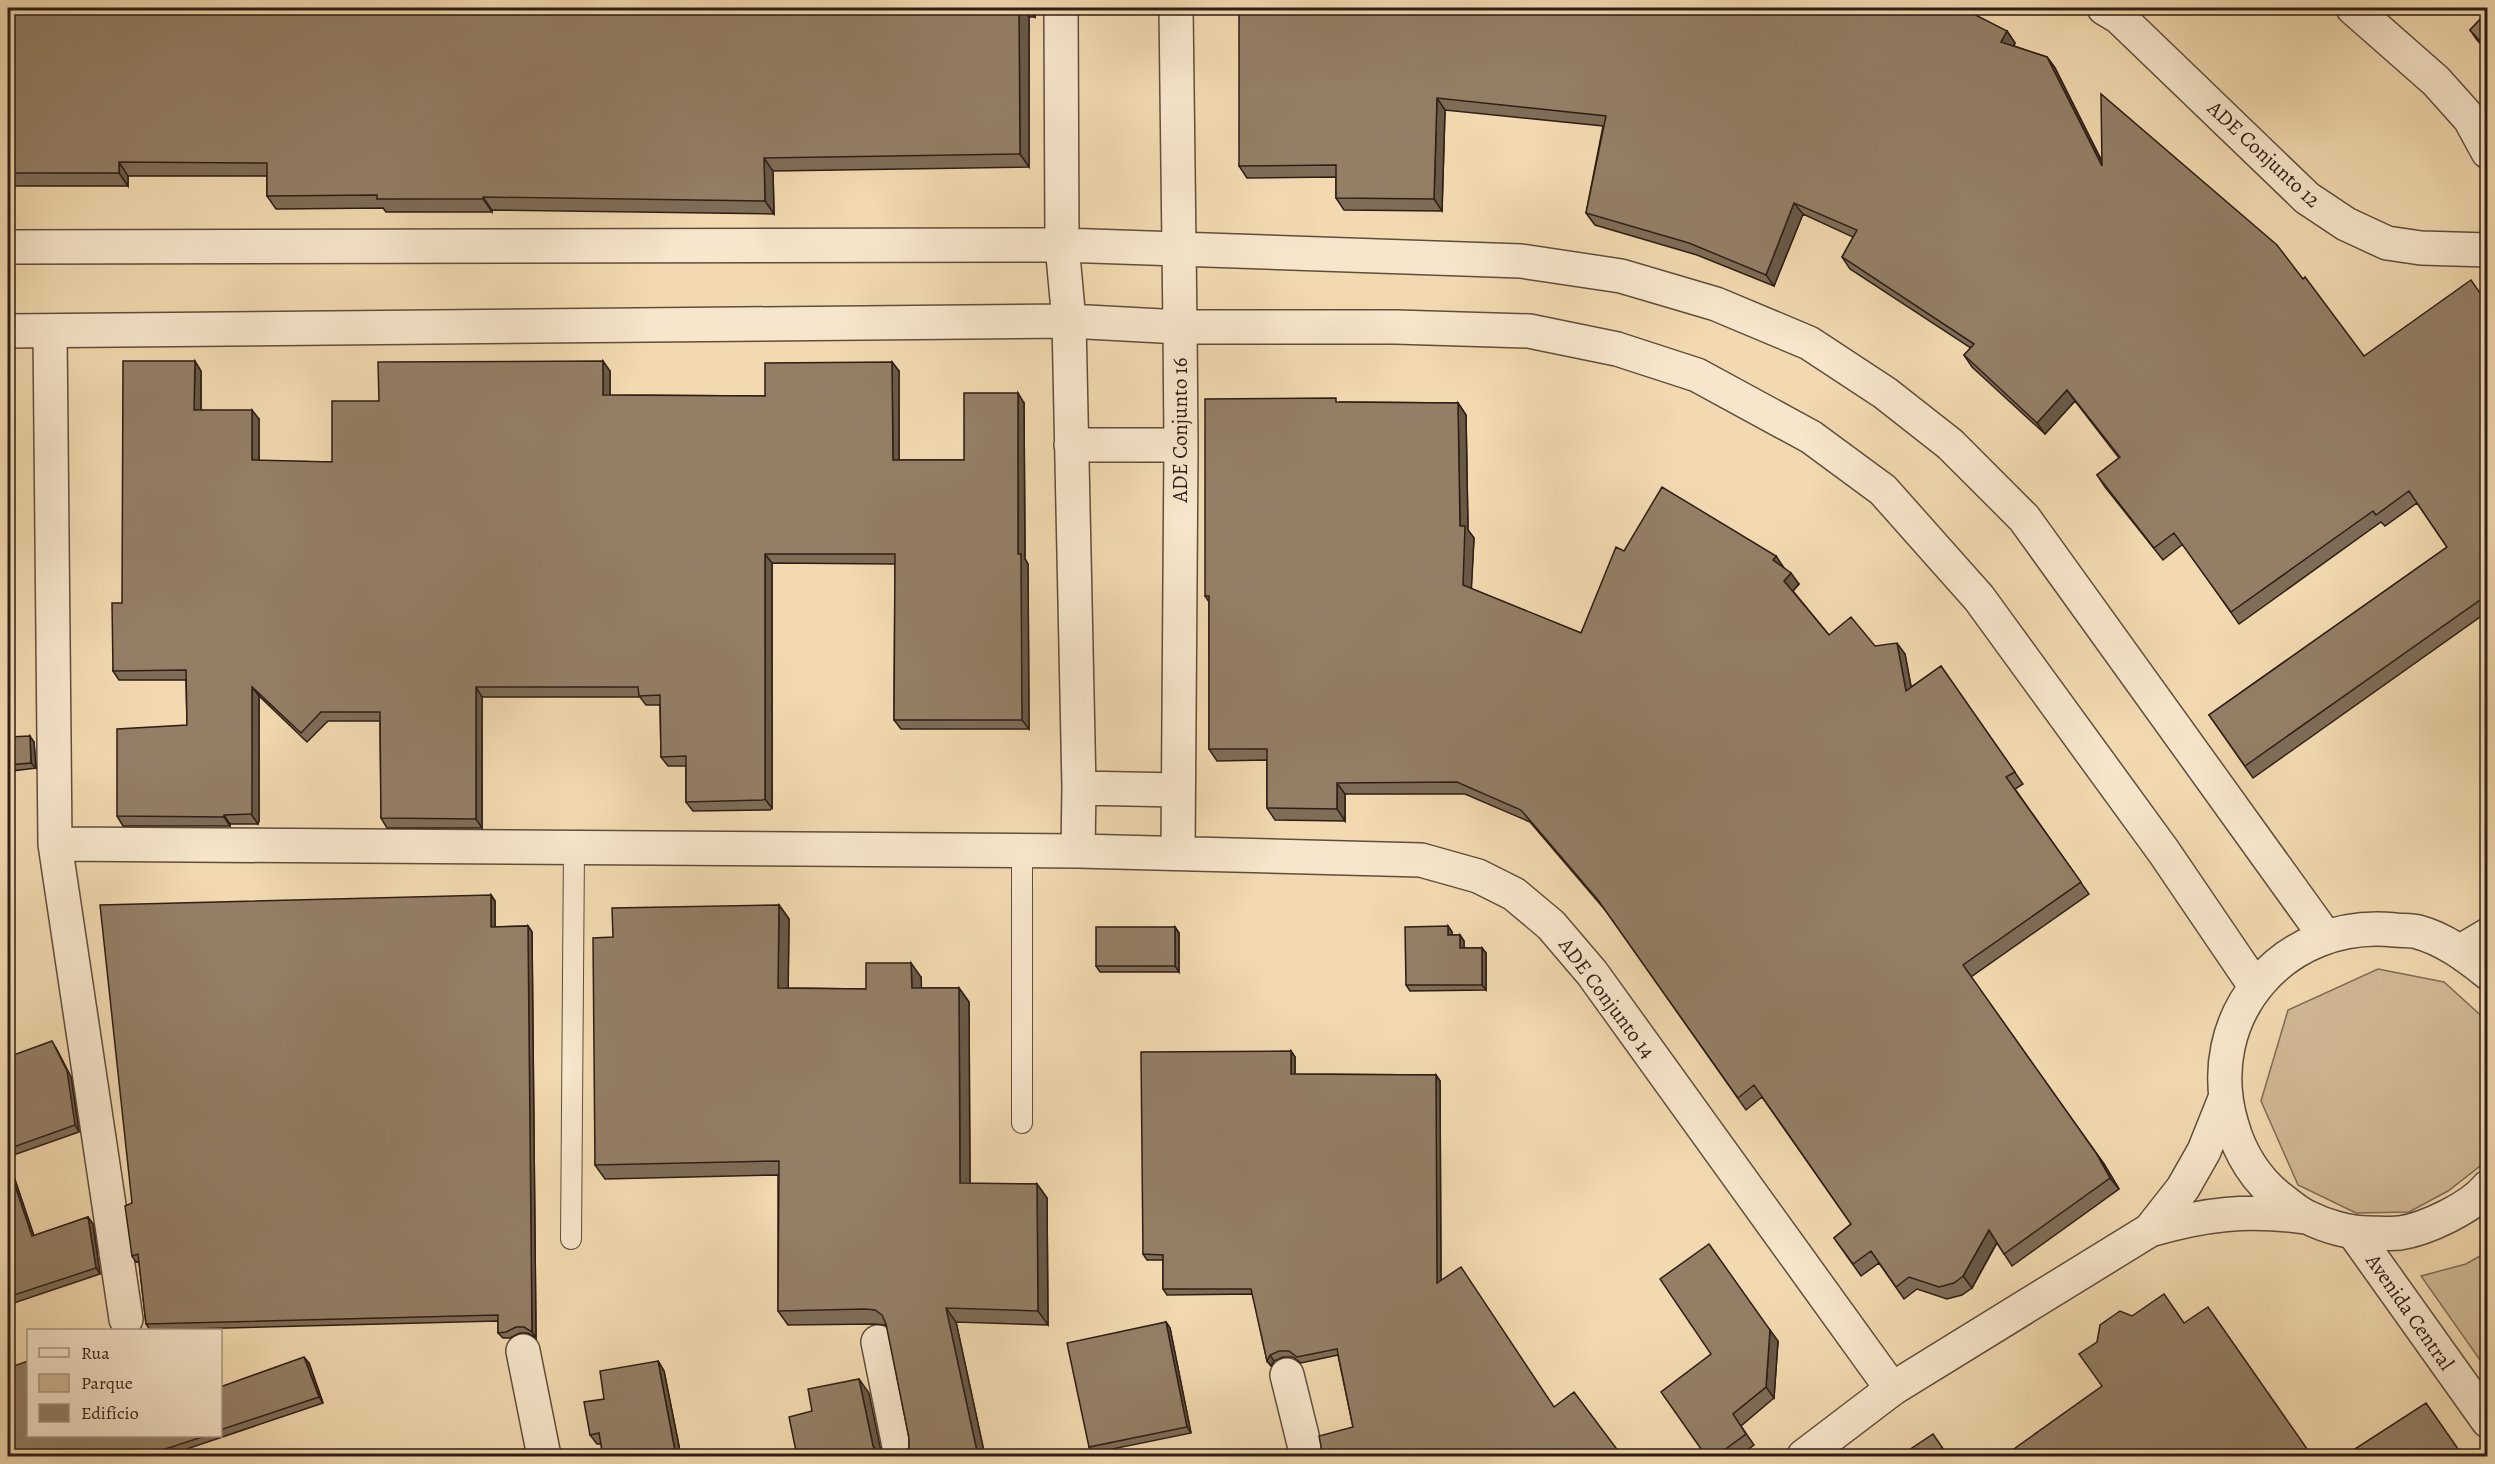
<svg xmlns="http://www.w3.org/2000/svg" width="2495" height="1464" font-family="Alegreya,serif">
<rect width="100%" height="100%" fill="#f2d9af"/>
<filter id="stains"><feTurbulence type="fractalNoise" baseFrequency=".00333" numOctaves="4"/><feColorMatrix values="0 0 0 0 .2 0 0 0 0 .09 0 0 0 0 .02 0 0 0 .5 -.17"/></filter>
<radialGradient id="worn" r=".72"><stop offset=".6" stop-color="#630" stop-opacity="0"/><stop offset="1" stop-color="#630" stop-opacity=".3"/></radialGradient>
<!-- green -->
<path fill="#d1b995" stroke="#806c56" stroke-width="1.5" d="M 2378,969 L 2444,982 L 2487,1021 L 2487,1155 L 2484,1163 L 2448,1191 L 2409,1212 L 2356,1213 L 2298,1185 L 2261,1101 L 2288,1010 Z
M 2487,1252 L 2487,1370 L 2421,1276 L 2466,1264 Z"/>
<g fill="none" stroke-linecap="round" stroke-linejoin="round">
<!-- service casing -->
<g stroke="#5f4d3d" stroke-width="22">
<path id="service" d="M 1022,1123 L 1022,850
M 571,1239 L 574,847"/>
</g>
<!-- minor casing -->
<g stroke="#5f4d3d" stroke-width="36">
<path id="minor" d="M 2104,8 L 2119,17 L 2307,198 L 2346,224 L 2387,243 L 2421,248 L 2488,250
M 2353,8 L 2436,81 L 2470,119 L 2488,152
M 1069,321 L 1079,788 L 1078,851
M 50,332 L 55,844 L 1078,851 L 1421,860 L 1478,876 L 1514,894 L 1551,925 L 1592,973 L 1892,1389
M 1071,445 L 1181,445
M 1079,788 L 1178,790
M 55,844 L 126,1319
M 1178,853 L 1181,445 L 1180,327
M 878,1342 L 901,1456
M 523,1351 L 544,1456
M 1287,1375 L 1307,1456"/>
</g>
<!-- tertiary casing -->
<g stroke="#5f4d3d" stroke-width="36">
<path id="tertiary" d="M 1061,8 L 1062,245 L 1069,321
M 1176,8 L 1180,327
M 8,247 L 1062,245 L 1521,261 L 1621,276 L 1716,304 L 1809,343 L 1885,393 L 1950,444 L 2024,518 L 2325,936
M 8,331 L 1069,321 L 1180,327 L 1396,327 L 1529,331 L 1617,349 L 1697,375 L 1811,437 L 1883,490 L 1979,598 L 2164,852 L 2255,986
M 2461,951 L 2488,935
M 2488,973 C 2467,956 2444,939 2418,932 C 2411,930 2402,931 2395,930 C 2284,918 2199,1017 2232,1125 C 2240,1154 2257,1181 2281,1199 C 2289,1205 2298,1213 2307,1217 C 2325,1226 2349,1233 2368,1233 C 2379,1233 2390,1234 2400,1233 C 2426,1229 2471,1208 2488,1187
M 2150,1230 L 2183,1188 L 2204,1151 L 2224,1101
M 2354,1233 L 2488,1421
M 1804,1456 L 1892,1389 L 2150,1230 C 2204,1214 2248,1209 2305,1217"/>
</g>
<!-- service -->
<use href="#service" stroke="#f7e6cb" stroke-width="20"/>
<!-- minor -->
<use href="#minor" stroke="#f7e6cb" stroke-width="33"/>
<!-- tertiary -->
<use href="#tertiary" stroke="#f7e6cb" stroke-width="33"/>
</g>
<!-- wall -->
<path fill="#7f6d58" stroke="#2e1e17" stroke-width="1.5" d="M 8,8 L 1035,8 L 1035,17 L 1029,17 L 1029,167 L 773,171 L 774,214 L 492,210 L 492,212 L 386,212 L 383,208 L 276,209 L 267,196 L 267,176 L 128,176 L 128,186 L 15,186 L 8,176 Z
M 2479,8 L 2487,8 L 2487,51 L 2477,40 L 2470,30 L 2485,14 Z
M 1286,14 L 2007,31 L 2015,43 L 2014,46 L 2047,57 L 2055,68 L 2102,161 L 2364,356 L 2487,303 L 2487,612 L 2253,778 L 2209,715 L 2447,547 L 2417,503 L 2385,526 L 2381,522 L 2239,624 L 2183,544 L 2163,560 L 2105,487 L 2097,475 L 2119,458 L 2075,401 L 2045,434 L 1972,367 L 1964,355 L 1971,348 L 1850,269 L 1842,257 L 1853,237 L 1803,214 L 1774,286 L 1697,255 L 1595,225 L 1586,213 L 1603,126 L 1445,110 L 1442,211 L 1344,210 L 1336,198 L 1336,177 L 1247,178 L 1239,166 Z
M 892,362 L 899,371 L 899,460 L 964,460 L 1024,403 L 1025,559 L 1028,564 L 1029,729 L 901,729 L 894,720 L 895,564 L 772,563 L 772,808 L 770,810 L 693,811 L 686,802 L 686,766 L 668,766 L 661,757 L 660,705 L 646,705 L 640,697 L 482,697 L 482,828 L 387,828 L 381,818 L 380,721 L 328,721 L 307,742 L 259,696 L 259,821 L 258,824 L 230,824 L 230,826 L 123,826 L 117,816 L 187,725 L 186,680 L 119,680 L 113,671 L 122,603 L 201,371 L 201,410 L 259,419 L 259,461 L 332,462 L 379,401 L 610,371 L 610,395 L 765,396 Z
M 1339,402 L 1458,403 L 1466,415 L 1468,530 L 1474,538 L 1471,589 L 1581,633 L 1624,551 L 1776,556 L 1783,567 L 1799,584 L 1793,591 L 1829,635 L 1905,654 L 1911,687 L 1941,666 L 2023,784 L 2015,789 L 2089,894 L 1971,977 L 2104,1164 L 2119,1189 L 2012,1266 L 1997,1243 L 1972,1288 L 1962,1295 L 1947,1299 L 1917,1289 L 1904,1299 L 1879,1263 L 1861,1276 L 1834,1238 L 1851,1224 L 1762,1097 L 1746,1110 L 1606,911 L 1530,822 L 1465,794 L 1345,794 L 1345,821 L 1275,820 L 1267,808 L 1267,760 L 1217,761 L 1209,749 L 1209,602 L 1205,596 Z
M 8,508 L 9,510 L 12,554 L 8,554 Z
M 8,737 L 34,742 L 36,768 L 12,771 L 12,779 L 8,779 Z
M 491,895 L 495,901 L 495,927 L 528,926 L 532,932 L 536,1338 L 528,1333 L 520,1333 L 510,1338 L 503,1338 L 498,1333 L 498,1321 L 150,1330 L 146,1324 L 139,1261 L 136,1262 L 132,1256 L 132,1203 Z
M 779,905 L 789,919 L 788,988 L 866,989 L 921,977 L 921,988 L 959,988 L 969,1002 L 970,1184 L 1037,1184 L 1047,1198 L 1048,1325 L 956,1322 L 985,1456 L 902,1456 L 904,1455 L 909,1448 L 909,1438 L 887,1326 L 885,1325 L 875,1324 L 788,1325 L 778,1311 L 778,1175 L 605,1179 L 595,1165 L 613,937 Z
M 1448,926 L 1452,932 L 1452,935 L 1460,935 L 1464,941 L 1464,948 L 1482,948 L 1486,953 L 1486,990 L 1410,991 L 1406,985 Z
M 1175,927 L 1179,933 L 1179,972 L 1100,972 L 1096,966 Z
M 56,1048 L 71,1077 L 79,1132 L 8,1157 L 8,1057 Z
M 1291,1051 L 1295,1057 L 1295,1074 L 1436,1075 L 1440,1081 L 1441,1281 L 1554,1407 L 1622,1456 L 1353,1427 L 1338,1355 L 1301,1363 L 1293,1357 L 1283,1357 L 1274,1361 L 1271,1366 L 1267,1361 L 1253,1294 L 1167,1295 L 1163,1289 L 1163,1260 L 1147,1260 L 1143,1254 Z
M 8,1159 L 34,1236 L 88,1217 L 93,1224 L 100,1274 L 8,1305 Z
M 1166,1322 L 1170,1328 L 1191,1433 L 1093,1453 L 1089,1447 Z
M 1778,1341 L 1774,1398 L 1741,1426 L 1754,1445 L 1739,1456 L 1706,1456 Z
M 658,1361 L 664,1371 L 681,1456 L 603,1456 L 601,1444 L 597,1444 L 590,1435 L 604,1399 Z
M 8,1362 L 28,1436 L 220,1436 L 220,1387 L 309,1363 L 323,1403 L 166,1456 L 8,1456 Z"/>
<!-- shaded-wall -->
<path fill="#685947" stroke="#2e1e17" stroke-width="1.5" d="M 1019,8 L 1022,8 L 1029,17 L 1029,167 L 1020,154 Z
M 1028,8 L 1035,8 L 1035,17 Z
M 2007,31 L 2015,43 L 2009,53 L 2001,42 Z
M 2047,57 L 2055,68 L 2110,178 L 2102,166 Z
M 1437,98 L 1445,110 L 1442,211 L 1434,199 Z
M 764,158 L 773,171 L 774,214 L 765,201 Z
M 119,162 L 128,176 L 128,186 L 119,173 Z
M 483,197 L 492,210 L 492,212 L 483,199 Z
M 1794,203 L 1803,214 L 1774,286 L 1766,275 Z
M 195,361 L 201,371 L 201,419 L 194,410 Z
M 603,361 L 610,371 L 610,404 L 603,395 Z
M 892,362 L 899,371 L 899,469 L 893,460 Z
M 2067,390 L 2075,401 L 2045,434 L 2037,423 Z
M 1018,393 L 1024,403 L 1025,559 L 1028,564 L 1029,729 L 1022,720 L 1018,554 Z
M 1458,403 L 1466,415 L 1468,530 L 1474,538 L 1471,597 L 1463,585 L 1460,526 Z
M 252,410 L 259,419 L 259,470 L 252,460 Z
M 8,508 L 9,510 L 12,554 L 8,548 Z
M 765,554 L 772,563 L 772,808 L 765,799 Z
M 1776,556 L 1784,568 L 1773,560 Z
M 1791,573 L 1799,584 L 1792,592 L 1784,581 Z
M 8,628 L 10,631 L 10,681 L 8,678 Z
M 1897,643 L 1905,654 L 1914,702 L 1906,691 Z
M 252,687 L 259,696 L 259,821 L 258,824 L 251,814 Z
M 476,687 L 482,697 L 482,828 L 476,819 Z
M 30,736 L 34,742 L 36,768 L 31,763 Z
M 8,765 L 12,771 L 12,779 L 8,773 Z
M 1337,783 L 1345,794 L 1345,821 L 1337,809 Z
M 224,815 L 230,824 L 230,826 L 224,817 Z
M 491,895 L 495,901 L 495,933 L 491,927 Z
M 779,905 L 789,919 L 788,1003 L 778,988 Z
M 528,926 L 532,932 L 536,1338 L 532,1332 Z
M 1448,926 L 1452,932 L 1452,940 L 1448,935 Z
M 1175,927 L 1179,933 L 1179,972 L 1175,966 Z
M 1460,935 L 1464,941 L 1464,954 L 1460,948 Z
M 1482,948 L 1486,953 L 1486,990 L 1482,985 Z
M 911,963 L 921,977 L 922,1002 L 912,988 Z
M 959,988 L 969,1002 L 970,1198 L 960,1183 Z
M 52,1041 L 56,1048 L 71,1077 L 79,1132 L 75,1125 Z
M 1291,1051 L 1295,1057 L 1295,1080 L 1291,1074 Z
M 1436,1075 L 1440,1081 L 1441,1289 L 1437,1283 Z
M 2096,1153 L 2104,1164 L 2119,1189 L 2110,1178 Z
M 8,1159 L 36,1242 L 32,1236 L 8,1165 Z
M 1037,1184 L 1047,1198 L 1048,1325 L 1038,1311 Z
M 88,1217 L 93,1224 L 100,1274 L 96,1268 Z
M 1989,1230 L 1997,1242 L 1972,1288 L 1963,1276 Z
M 946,1308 L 956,1322 L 985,1456 L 978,1456 Z
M 1166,1322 L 1170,1328 L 1191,1433 L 1187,1427 Z
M 1770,1330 L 1778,1341 L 1774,1398 L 1766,1387 Z
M 1270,1355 L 1274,1361 L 1271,1366 L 1267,1361 Z
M 304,1357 L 309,1363 L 323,1403 L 319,1397 Z
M 658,1361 L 664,1371 L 681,1456 L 680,1456 L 675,1451 Z
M 859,1379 L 869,1393 L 882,1456 L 879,1456 L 873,1446 Z"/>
<!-- building -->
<path fill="#947f66" stroke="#2e1e17" stroke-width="1.5" d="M 8,8 L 1019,8 L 1020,154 L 764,158 L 765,201 L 483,197 L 483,199 L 377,199 L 377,195 L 267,196 L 267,163 L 119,162 L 119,173 L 8,173 Z
M 1287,8 L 1962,8 L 2007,31 L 2001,42 L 2047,57 L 2102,166 L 2101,94 L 2277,245 L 2303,279 L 2305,277 L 2364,356 L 2471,280 L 2487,303 L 2487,595 L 2245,766 L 2209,715 L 2447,547 L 2409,491 L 2376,515 L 2373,511 L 2231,612 L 2174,533 L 2154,548 L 2097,475 L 2120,457 L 2067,390 L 2037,423 L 1964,355 L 1974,344 L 1842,257 L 1857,230 L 1794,203 L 1766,275 L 1689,243 L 1586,213 L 1606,116 L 1437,98 L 1434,199 L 1336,198 L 1336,165 L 1239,166 L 1239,14 L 1286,14 Z
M 2481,8 L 2487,8 L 2487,49 L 2470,30 L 2486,13 Z
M 123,361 L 195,361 L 194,410 L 252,410 L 252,460 L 332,462 L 332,401 L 379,401 L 378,362 L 603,361 L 603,395 L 765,396 L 765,363 L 892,362 L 893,460 L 964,460 L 964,393 L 1018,393 L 1018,554 L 1021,554 L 1022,720 L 894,720 L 895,554 L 765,554 L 765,799 L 763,800 L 686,802 L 686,756 L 661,757 L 660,695 L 639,696 L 638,687 L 476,687 L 476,819 L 381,818 L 380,712 L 321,712 L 301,733 L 252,687 L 252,812 L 251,814 L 224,815 L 224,817 L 117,816 L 117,729 L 187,725 L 186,670 L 113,671 L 112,603 L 122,603 Z
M 1336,398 L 1336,402 L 1458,403 L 1460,526 L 1465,526 L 1463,585 L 1581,633 L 1616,547 L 1624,551 L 1662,487 L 1776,556 L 1773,560 L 1791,573 L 1784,581 L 1829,635 L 1851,617 L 1875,646 L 1897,643 L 1906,691 L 1941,666 L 2015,772 L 2006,777 L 2081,882 L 1963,965 L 2096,1153 L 2110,1178 L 2004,1254 L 1989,1230 L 1963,1276 L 1954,1283 L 1939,1287 L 1909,1277 L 1896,1287 L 1871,1251 L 1853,1264 L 1834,1238 L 1851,1224 L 1754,1085 L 1738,1098 L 1598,900 L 1521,810 L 1457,782 L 1337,783 L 1337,809 L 1267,808 L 1267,749 L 1209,749 L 1209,596 L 1205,596 L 1205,399 Z
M 30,736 L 31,763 L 8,765 L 8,737 Z
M 491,895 L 491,927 L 528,926 L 532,1332 L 524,1327 L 516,1327 L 506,1332 L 498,1333 L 498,1315 L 146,1324 L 138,1254 L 132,1256 L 125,1206 L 132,1203 L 100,905 Z
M 779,905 L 778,988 L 866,989 L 866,963 L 911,963 L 912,988 L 959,988 L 960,1183 L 1037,1184 L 1038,1311 L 946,1308 L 978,1456 L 902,1456 L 904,1455 L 909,1448 L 909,1438 L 886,1324 L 882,1315 L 875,1310 L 865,1309 L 778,1311 L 779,1161 L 595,1165 L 593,938 L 613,937 L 612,908 Z
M 1448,926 L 1448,935 L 1460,935 L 1460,948 L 1482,948 L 1482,985 L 1406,985 L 1405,927 Z
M 1096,927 L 1175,927 L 1175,966 L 1096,966 Z
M 52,1041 L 67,1071 L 75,1125 L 8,1149 L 8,1057 Z
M 1291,1051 L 1291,1074 L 1436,1075 L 1437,1283 L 1461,1267 L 1554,1407 L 1574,1392 L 1622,1456 L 1320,1456 L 1321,1446 L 1319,1436 L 1353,1427 L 1337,1349 L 1297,1357 L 1289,1351 L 1279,1351 L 1270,1355 L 1267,1361 L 1251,1289 L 1163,1289 L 1163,1255 L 1143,1254 L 1141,1052 Z
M 8,1165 L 32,1236 L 88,1217 L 96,1268 L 8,1297 Z
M 1709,1244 L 1770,1330 L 1766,1387 L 1733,1414 L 1746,1434 L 1716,1456 L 1706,1456 L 1661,1392 L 1711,1354 L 1660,1279 Z
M 2164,1294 L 2184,1323 L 2208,1307 L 2312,1456 L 2004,1456 L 2102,1386 L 2079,1354 L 2097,1342 L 2100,1325 L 2120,1311 L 2132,1316 Z
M 1166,1322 L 1187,1427 L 1089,1447 L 1067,1343 Z
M 304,1357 L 319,1397 L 220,1430 L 220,1387 Z
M 28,1361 L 28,1436 L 205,1436 L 144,1456 L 8,1456 L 8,1368 Z
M 658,1361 L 675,1451 L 644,1456 L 603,1456 L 599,1433 L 590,1435 L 584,1402 L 604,1399 L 600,1371 Z
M 859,1379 L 873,1446 L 877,1454 L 881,1456 L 797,1456 L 789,1417 L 812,1411 L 808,1389 Z
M 2426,1403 L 2463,1456 L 2344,1456 Z
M 1933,1434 L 1948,1456 L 1900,1456 Z
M 386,1454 L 386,1456 L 327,1456 L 327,1455 Z"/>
<g text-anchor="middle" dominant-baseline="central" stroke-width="4.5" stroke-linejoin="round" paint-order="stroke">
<!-- street labels -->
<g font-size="21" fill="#2e1e17" stroke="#f7e6cb">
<text transform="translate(2264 154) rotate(43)">ADE Conjunto 12</text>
<text transform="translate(1180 430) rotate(-90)">ADE Conjunto 16</text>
<text transform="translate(1607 998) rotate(53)">ADE Conjunto 14</text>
<text transform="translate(2410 1312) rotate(55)">Avenida Central</text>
</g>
</g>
<!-- margin -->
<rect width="2495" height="1464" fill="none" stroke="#f2d9af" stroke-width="30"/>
<rect x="9" y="9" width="2477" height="1446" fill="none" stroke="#2e1e17" stroke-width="3"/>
<rect x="15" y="15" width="2465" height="1434" fill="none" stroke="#2e1e17" stroke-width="1.5"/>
<!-- legend -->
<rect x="27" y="1329" width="195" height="108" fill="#f7e6cb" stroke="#a79683" stroke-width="1.5"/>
<rect x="39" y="1348" width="30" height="9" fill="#f7e6cb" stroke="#a79683" stroke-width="1.5"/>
<text x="81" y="1359" font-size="18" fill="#2e1e17">Rua</text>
<rect x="39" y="1374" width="30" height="18" fill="#d1b995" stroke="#a79683" stroke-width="1.5"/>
<text x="81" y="1389" font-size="18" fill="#2e1e17">Parque</text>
<rect x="39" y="1404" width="30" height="18" fill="#947f66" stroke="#a79683" stroke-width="1.5"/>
<text x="81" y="1419" font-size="18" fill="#2e1e17">Edifício</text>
<rect width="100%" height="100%" filter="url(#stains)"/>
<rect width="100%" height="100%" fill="url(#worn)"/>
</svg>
